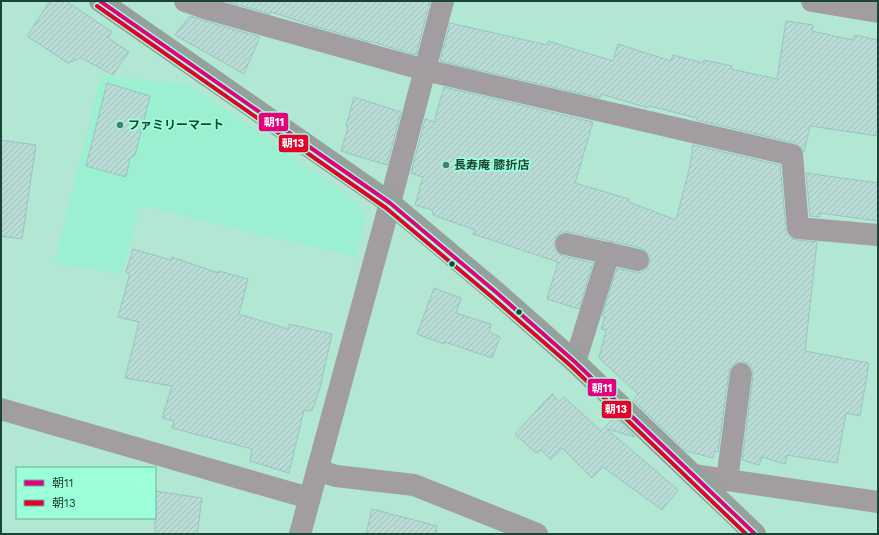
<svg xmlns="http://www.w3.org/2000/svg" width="879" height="535" font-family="'Work Sans','Noto Sans JP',sans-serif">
<defs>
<pattern id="building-hatch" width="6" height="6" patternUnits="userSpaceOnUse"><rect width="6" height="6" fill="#badcd7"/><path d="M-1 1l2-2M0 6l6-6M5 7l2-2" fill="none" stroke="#9fbeb9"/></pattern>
</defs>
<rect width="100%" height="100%" fill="#b2e8d3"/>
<!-- built -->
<path fill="#9af0d0" d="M 101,75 L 190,85 L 357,202 L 365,221 L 356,257 L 140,205 L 122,274 L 55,263 Z"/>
<!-- building -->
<path fill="url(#building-hatch)" stroke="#97c3c1" d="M 50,1 L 66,1 L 112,32 L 108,38 L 129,52 L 113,75 L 81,58 L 68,63 L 27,36 Z
M 225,1 L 430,1 L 416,55 L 370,41 L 370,42 L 314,26 L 271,12 L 270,14 Z
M 190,16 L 208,22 L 260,37 L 244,74 L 175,35 Z
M 786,21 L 813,25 L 812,31 L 852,40 L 855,35 L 878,40 L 878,136 L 810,126 L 804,152 L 801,147 L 795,143 L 697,120 L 697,118 L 649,106 L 648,108 L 601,94 L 600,98 L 440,61 L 450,23 L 547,45 L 548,41 L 613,61 L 618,44 L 671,61 L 673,55 L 703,63 L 704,60 L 732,66 L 731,69 L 777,79 Z
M 107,83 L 150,96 L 135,155 L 130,158 L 126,177 L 86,166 Z
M 444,87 L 593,122 L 575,183 L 629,199 L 629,202 L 676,220 L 690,166 L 693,145 L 780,165 L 786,229 L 787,234 L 791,238 L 797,240 L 817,242 L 805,351 L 869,363 L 860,416 L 846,413 L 837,463 L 787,455 L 785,464 L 762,457 L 759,465 L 742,460 L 753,376 L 752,369 L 749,364 L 743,362 L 736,363 L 731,366 L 729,372 L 718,452 L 715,451 L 713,458 L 686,451 L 633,400 L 638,394 L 599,358 L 606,330 L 601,329 L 605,317 L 602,316 L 617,268 L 635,272 L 642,272 L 647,268 L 650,262 L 650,256 L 646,251 L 641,248 L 569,232 L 563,232 L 557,235 L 554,242 L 554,248 L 558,253 L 563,256 L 593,263 L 579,309 L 547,299 L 558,262 L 473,234 L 475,230 L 433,215 L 432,210 L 415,205 L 423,177 L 411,173 L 425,119 L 434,122 Z
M 354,97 L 401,112 L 387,165 L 341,151 L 348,127 L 346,126 Z
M 1,140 L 36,145 L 22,239 L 1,236 Z
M 806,173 L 878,183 L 878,221 L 820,213 L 820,217 L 810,216 Z
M 133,249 L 171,260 L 172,257 L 218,273 L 219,271 L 248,279 L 239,314 L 288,329 L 289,324 L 332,334 L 320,388 L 312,411 L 304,410 L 289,473 L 250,461 L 252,449 L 172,428 L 174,421 L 162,418 L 172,386 L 125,378 L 139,322 L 118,317 L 130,273 L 126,272 Z
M 434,288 L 461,298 L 456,313 L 491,324 L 489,332 L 500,337 L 492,358 L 445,342 L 444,344 L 417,334 Z
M 552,394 L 559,402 L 564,397 L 601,431 L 615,417 L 635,437 L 607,429 L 678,490 L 662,510 L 603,467 L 592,478 L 562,448 L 551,460 L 541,450 L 536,453 L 515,434 Z
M 155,491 L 202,498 L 197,534 L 155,534 Z
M 372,509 L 437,526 L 436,534 L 366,534 Z"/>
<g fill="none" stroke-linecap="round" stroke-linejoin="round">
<!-- minor -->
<path stroke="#a19da0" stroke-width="22" d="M 185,1 L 211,10 L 425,70 L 792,155 L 798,228 L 878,235
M 812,1 L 878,12
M 566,244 L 638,260
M 575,362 L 609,253
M 1,409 L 309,498
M 317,470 L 336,476 L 414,485 L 537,534
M 693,475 L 878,502
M 727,480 L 741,374
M 300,534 L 390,203 L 443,1"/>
<!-- major -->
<path stroke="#96a09d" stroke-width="22" d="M 100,1 L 390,203 L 497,293 L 575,362 L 693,475 L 755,534"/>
<!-- bus-1 casing -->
<g stroke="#9bffd9" stroke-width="7">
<path id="bus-1" d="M 100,1 L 390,203 L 497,293 L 575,362 L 755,534"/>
</g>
<!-- bus-2 casing -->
<g stroke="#9bffd9" stroke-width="7">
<path id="bus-2" d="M 97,6 L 386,208 L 493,298 L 571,366 L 746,534"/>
</g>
<!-- bus-1 -->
<use href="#bus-1" stroke="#e5007d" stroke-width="4"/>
<!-- bus-2 -->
<use href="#bus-2" stroke="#e4002b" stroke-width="4"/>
</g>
<!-- markers -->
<g fill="#4f7d6d" stroke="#9bffd9" stroke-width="1.5">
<circle cx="120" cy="125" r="4"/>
<circle cx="446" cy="165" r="4"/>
</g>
<g fill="#1a4436" stroke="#9bffd9" stroke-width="1.5">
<circle cx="452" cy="264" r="3.5"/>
<circle cx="519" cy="312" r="3.5"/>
</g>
<g text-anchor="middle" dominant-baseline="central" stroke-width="3.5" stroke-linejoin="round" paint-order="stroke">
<!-- poi labels -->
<g font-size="12" font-weight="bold" fill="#1a4436" stroke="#9bffd9" text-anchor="start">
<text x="128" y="125">ファミリーマート</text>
<text x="454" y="165">長寿庵 膝折店</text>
</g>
</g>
<g stroke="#9bffd9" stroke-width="1.5">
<rect x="258" y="112" width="31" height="20" rx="4" fill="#e5007d"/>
<rect x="278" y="134" width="31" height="19" rx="4" fill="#e4002b"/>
<rect x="587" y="378" width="30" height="19" rx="4" fill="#e5007d"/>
<rect x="601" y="400" width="31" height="19" rx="4" fill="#e4002b"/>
</g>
<g font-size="11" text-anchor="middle" font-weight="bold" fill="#fff">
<text x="274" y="126">朝11</text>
<text x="293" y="147">朝13</text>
<text x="602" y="392">朝11</text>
<text x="616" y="413">朝13</text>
</g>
<!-- border -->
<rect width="879" height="535" fill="none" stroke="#1a4436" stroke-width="4"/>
<!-- legend -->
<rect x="16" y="467" width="140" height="52" fill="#9bffd9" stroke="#67b498"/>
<rect x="24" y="480" width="20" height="6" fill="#e5007d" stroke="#67b498"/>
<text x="52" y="487" font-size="12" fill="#1a4436">朝11</text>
<rect x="24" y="500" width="20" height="6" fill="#e4002b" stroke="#67b498"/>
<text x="52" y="507" font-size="12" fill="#1a4436">朝13</text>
</svg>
